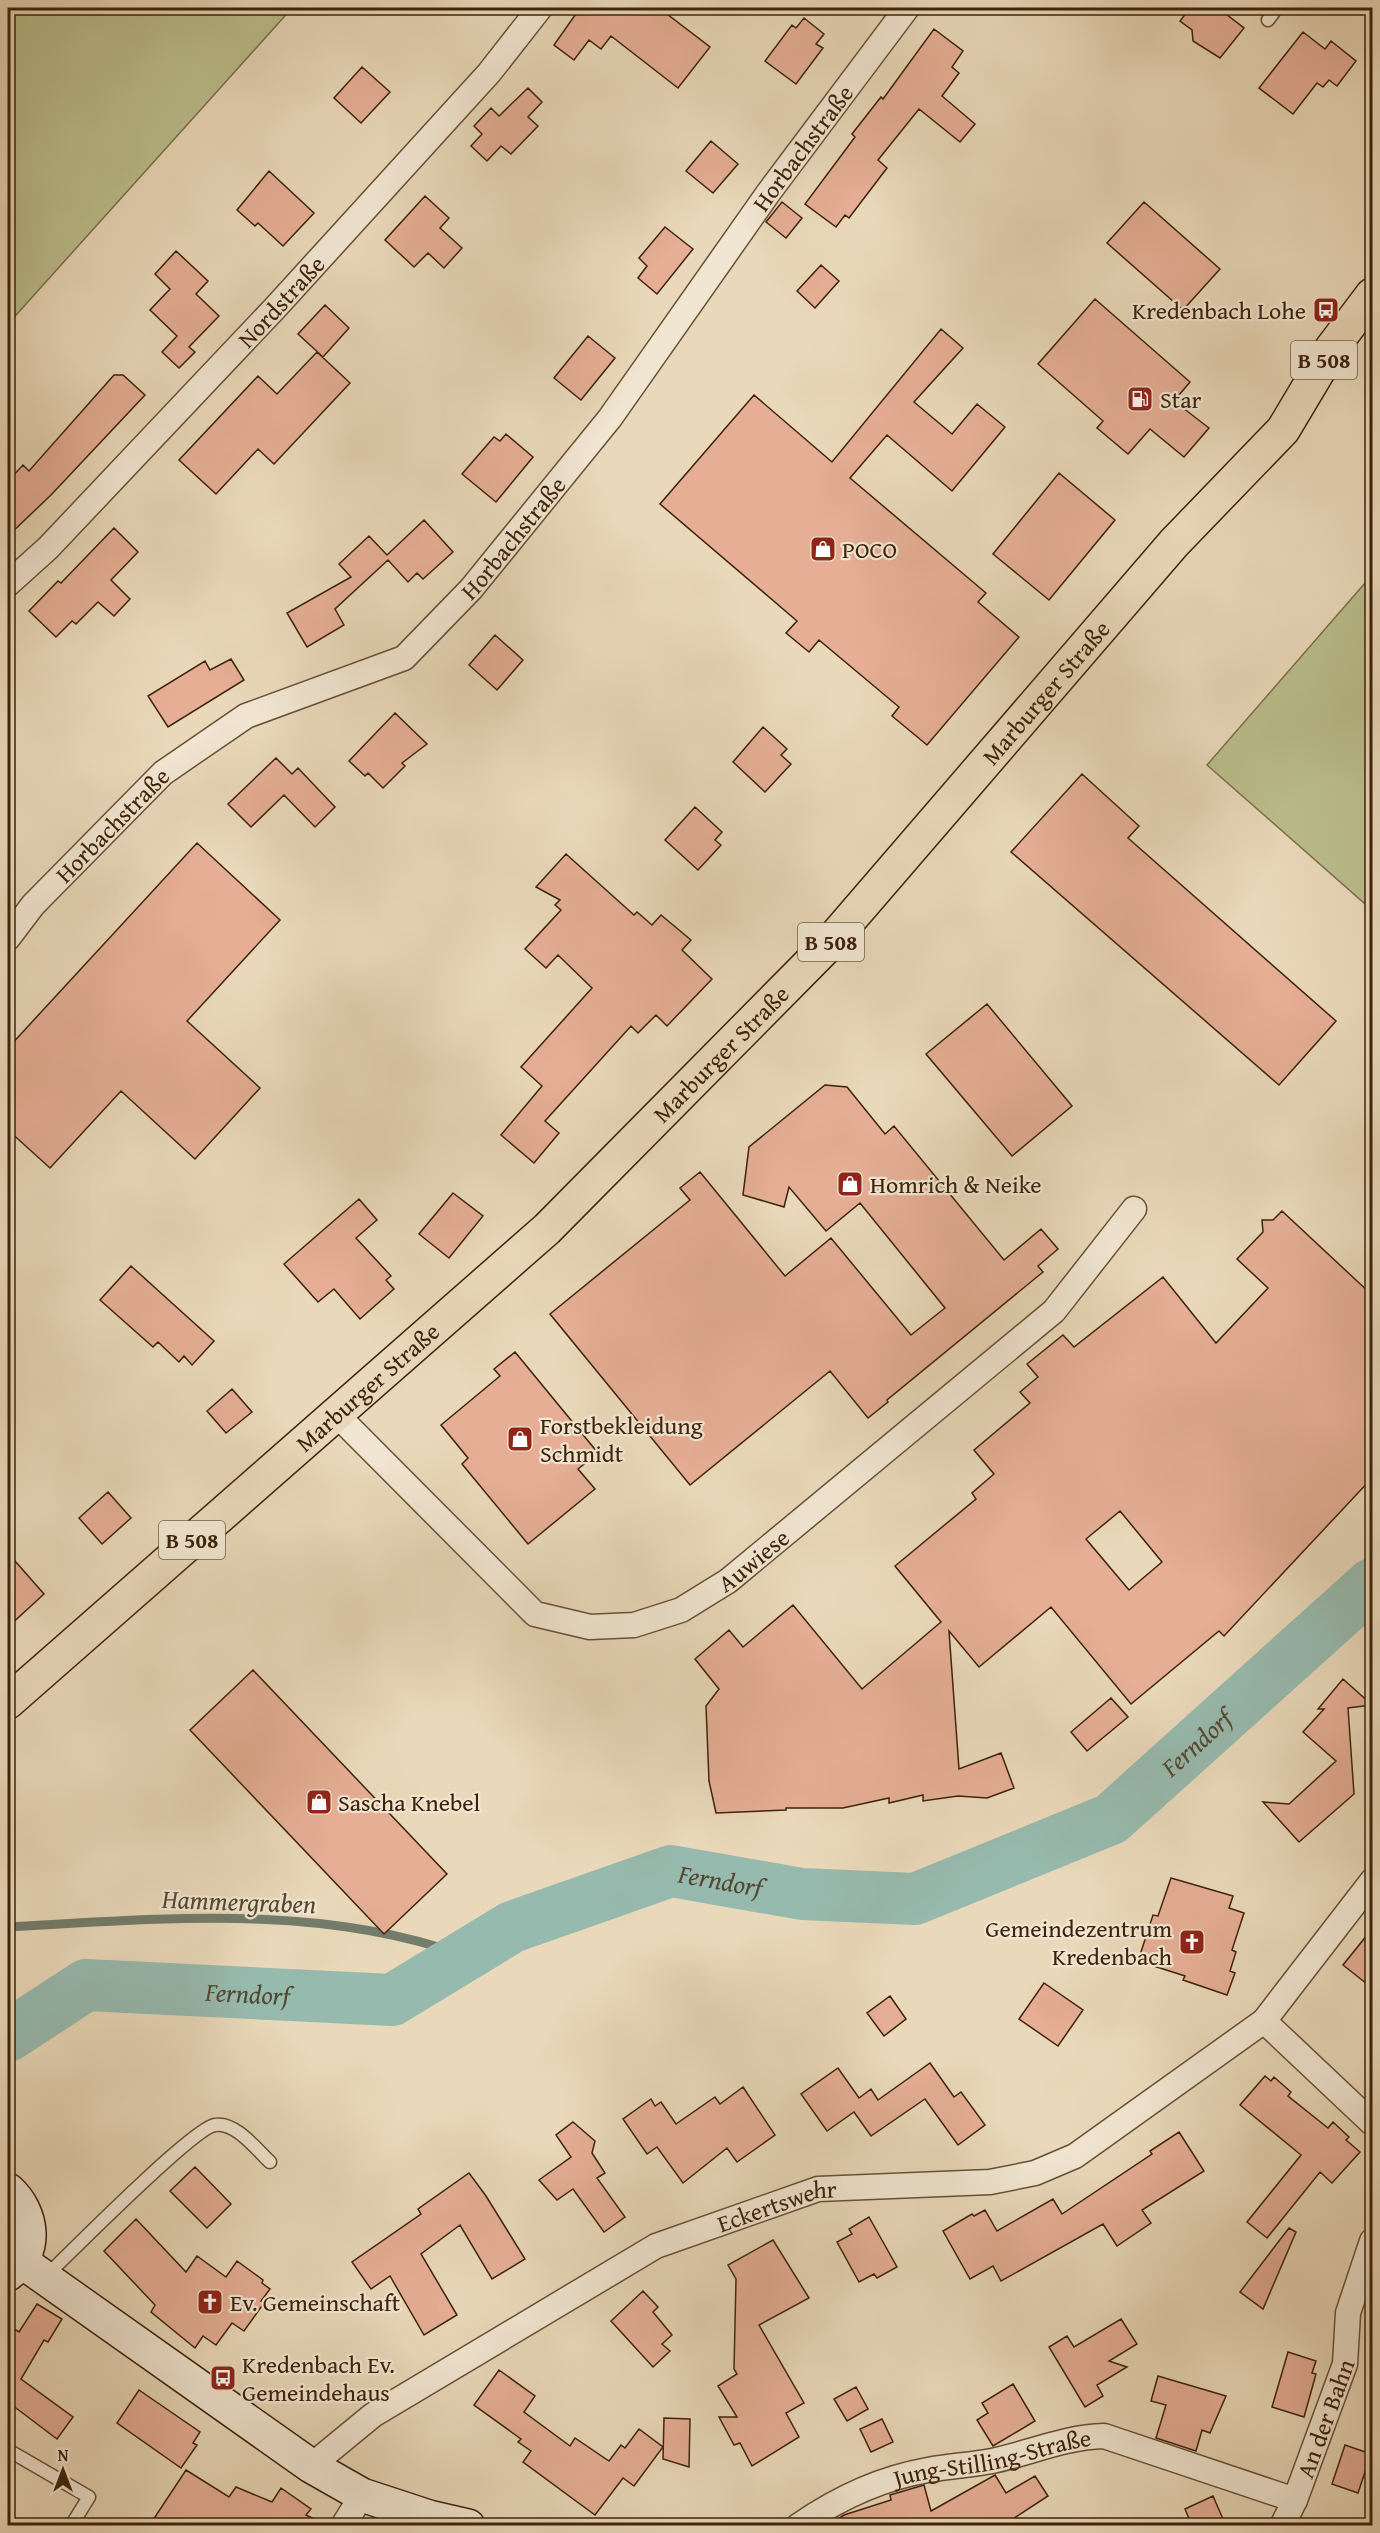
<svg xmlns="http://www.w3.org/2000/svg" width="1380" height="2533" font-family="'Gentium Book Plus',serif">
<rect width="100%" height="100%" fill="#e9d8b9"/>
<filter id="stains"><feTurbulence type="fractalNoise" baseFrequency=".00333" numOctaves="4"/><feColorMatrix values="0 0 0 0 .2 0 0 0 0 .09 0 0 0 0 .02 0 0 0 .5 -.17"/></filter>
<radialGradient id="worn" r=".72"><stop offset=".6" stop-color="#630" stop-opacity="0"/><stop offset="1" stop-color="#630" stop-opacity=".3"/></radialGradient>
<!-- green -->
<path fill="#bbbe8c" stroke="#7c704b" stroke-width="1.5" d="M 20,8 L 292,8 L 8,324 L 8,9 Z
M 1372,575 L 1372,910 L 1207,765 Z"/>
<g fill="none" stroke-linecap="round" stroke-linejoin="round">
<!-- stream -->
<path stroke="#737d6c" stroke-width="9" d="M 8,1927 C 158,1919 321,1903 465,1956"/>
<!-- river -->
<path stroke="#97baae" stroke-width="52" id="s1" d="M 8,2036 L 86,1985 L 392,2000 L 512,1927 L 671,1871 L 802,1894 L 915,1899 L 1111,1819 L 1372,1584"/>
</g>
<!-- building -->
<path fill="#e5ae95" stroke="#3d220a" stroke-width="1.5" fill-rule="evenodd" d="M 580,8 L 659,8 L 710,47 L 678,88 L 611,36 L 601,49 L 589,40 L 574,60 L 554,45 Z
M 1190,8 L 1218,8 L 1244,28 L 1220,58 L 1193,41 L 1192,30 L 1180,21 Z
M 804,18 L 824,34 L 816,44 L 823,48 L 796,84 L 765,61 L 792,25 L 796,28 Z
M 934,29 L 963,51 L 952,67 L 959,73 L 942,96 L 975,124 L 960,142 L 919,109 L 878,160 L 887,168 L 849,218 L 845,215 L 836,227 L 805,204 L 855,137 L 852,134 L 881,97 L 883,99 Z
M 1303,32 L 1325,49 L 1331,41 L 1356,61 L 1337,86 L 1329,80 L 1323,87 L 1317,83 L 1293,114 L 1259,88 Z
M 362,67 L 390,92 L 361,123 L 334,98 Z
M 528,88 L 542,102 L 528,117 L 538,126 L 511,154 L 501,146 L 487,161 L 471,146 L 482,134 L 474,126 L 491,108 L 499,116 Z
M 711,141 L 738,164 L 713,193 L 686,171 Z
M 269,171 L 314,213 L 283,246 L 258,223 L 255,226 L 237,210 Z
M 425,196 L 449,218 L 440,228 L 462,248 L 444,268 L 428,253 L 414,267 L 385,240 Z
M 782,202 L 802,218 L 786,238 L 766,222 Z
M 1144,202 L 1220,269 L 1183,310 L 1107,243 Z
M 665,227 L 693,249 L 657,294 L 638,278 L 647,266 L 639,258 Z
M 176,251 L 208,281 L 196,294 L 219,316 L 189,347 L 195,352 L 179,368 L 162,352 L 177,336 L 150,310 L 170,289 L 155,274 Z
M 821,265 L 839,281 L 815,308 L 797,291 Z
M 1095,299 L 1190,382 L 1174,401 L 1209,428 L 1184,457 L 1150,429 L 1128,454 L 1097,428 L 1103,421 L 1038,364 Z
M 325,305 L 349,328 L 323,357 L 298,334 Z
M 941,329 L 963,348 L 914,402 L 952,434 L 977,404 L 1005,427 L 952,491 L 887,435 L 850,478 L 986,593 L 978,602 L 1019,637 L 927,745 L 892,716 L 899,707 L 819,640 L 809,652 L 786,633 L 797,621 L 660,504 L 754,395 L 832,462 Z
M 588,336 L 615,358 L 581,400 L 554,378 Z
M 317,352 L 350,383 L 274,464 L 258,449 L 216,494 L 179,460 L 258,376 L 277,394 Z
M 114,375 L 123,375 L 145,395 L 51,495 L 8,536 L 8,481 L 23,465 L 29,471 Z
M 506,434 L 533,457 L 496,502 L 462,474 L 494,437 L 500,441 Z
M 1059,473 L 1115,520 L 1049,600 L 993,554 Z
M 424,520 L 453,552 L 423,579 L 417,573 L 408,582 L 388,560 L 335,609 L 344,625 L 307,647 L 287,613 L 351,577 L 339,564 L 369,536 L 387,555 Z
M 114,528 L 138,552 L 111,580 L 130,599 L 114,616 L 98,602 L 76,624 L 72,621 L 56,637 L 29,611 L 58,581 L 61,583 Z
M 495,635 L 523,660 L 497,690 L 469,665 Z
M 231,659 L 244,680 L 168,727 L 148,696 L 205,661 L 210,670 Z
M 395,713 L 427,744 L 402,763 L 405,766 L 383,788 L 368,773 L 365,776 L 349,761 Z
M 763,727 L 787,749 L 781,755 L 791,764 L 765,792 L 733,762 Z
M 276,758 L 292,774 L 298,768 L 335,807 L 315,827 L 284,795 L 251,827 L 228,804 Z
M 1082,774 L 1139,826 L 1128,838 L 1336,1021 L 1279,1085 L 1011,852 Z
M 695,807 L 722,832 L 715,840 L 721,845 L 698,870 L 665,840 Z
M 197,843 L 280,920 L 187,1021 L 260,1088 L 195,1159 L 121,1091 L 50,1168 L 8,1130 L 8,1048 Z
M 566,854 L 634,915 L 637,912 L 652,925 L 661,915 L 691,940 L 682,950 L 712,979 L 667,1026 L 656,1015 L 638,1033 L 631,1026 L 545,1121 L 559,1133 L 534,1163 L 501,1135 L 542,1086 L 521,1067 L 592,988 L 558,955 L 546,968 L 525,949 L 561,910 L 555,905 L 560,900 L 536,887 Z
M 987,1004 L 1072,1106 L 1012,1156 L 926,1054 Z
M 825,1085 L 847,1087 L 885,1134 L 894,1126 L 1004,1260 L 1041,1229 L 1058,1249 L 1038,1266 L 1043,1272 L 887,1400 L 888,1402 L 868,1418 L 830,1371 L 690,1485 L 550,1314 L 690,1200 L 680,1188 L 700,1172 L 785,1276 L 831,1238 L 911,1335 L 945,1308 L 860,1203 L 826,1231 L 789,1187 L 784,1207 L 743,1195 L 749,1147 Z
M 453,1193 L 483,1216 L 449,1258 L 419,1234 Z
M 359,1199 L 377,1220 L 356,1238 L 391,1276 L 386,1280 L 394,1289 L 360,1319 L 334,1289 L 318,1302 L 284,1264 Z
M 1282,1211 L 1372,1295 L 1372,1478 L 1224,1636 L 1219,1631 L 1131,1704 L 1051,1607 L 979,1667 L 949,1631 L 959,1769 L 1001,1753 L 1014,1788 L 987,1798 L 958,1796 L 923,1801 L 923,1795 L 889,1803 L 889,1798 L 843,1808 L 786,1808 L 786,1810 L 716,1813 L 709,1781 L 706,1706 L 719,1689 L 695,1659 L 729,1630 L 743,1647 L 793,1605 L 862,1689 L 941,1622 L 895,1566 L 976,1499 L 972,1493 L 994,1474 L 974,1450 L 1030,1403 L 1020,1392 L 1038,1377 L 1027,1364 L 1063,1335 L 1074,1347 L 1163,1277 L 1216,1343 L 1268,1288 L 1237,1259 L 1263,1232 L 1262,1220 L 1273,1220 ZM 1120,1511 L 1162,1562 L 1129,1590 L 1086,1539 Z
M 131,1266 L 214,1341 L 192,1365 L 184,1356 L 179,1362 L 158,1342 L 153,1347 L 100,1300 Z
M 515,1352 L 598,1453 L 578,1469 L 595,1489 L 528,1544 L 462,1464 L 468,1458 L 441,1425 L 500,1376 L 494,1369 Z
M 232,1389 L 252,1412 L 226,1433 L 207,1411 Z
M 108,1492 L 131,1518 L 102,1544 L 79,1518 Z
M 8,1553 L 44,1594 L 8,1627 Z
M 253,1670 L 447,1874 L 384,1934 L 190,1730 Z
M 1343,1679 L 1372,1705 L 1348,1708 L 1354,1794 L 1299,1842 L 1263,1802 L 1289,1804 L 1336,1761 L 1303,1732 L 1324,1709 L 1318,1709 Z
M 1111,1698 L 1128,1717 L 1087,1751 L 1071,1732 Z
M 1171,1878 L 1233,1896 L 1229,1908 L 1244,1913 L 1232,1950 L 1236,1952 L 1230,1971 L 1235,1973 L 1227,1995 L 1183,1980 L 1185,1976 L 1138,1961 L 1153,1915 L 1158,1916 Z
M 1372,1929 L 1372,1988 L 1343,1965 Z
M 1044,1983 L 1083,2010 L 1058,2046 L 1019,2019 Z
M 890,1996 L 906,2019 L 884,2036 L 867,2013 Z
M 930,2063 L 954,2097 L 961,2092 L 985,2125 L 958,2145 L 925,2099 L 871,2136 L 854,2112 L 827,2131 L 801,2094 L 838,2068 L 859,2098 L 871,2089 L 878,2100 Z
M 1265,2076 L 1271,2081 L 1274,2077 L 1291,2092 L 1288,2096 L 1328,2128 L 1333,2122 L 1349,2137 L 1346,2140 L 1360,2152 L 1332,2183 L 1320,2172 L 1267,2238 L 1247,2222 L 1301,2155 L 1240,2105 Z
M 743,2087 L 775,2135 L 737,2162 L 727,2148 L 683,2183 L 657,2147 L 647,2154 L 623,2119 L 651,2099 L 655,2106 L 661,2102 L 676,2124 L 715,2097 L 720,2104 Z
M 573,2122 L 595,2141 L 592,2153 L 605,2173 L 597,2178 L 625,2217 L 604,2232 L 573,2189 L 557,2200 L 539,2180 L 571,2157 L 556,2135 Z
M 1179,2132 L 1204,2171 L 1142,2210 L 1151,2223 L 1117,2246 L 1103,2224 L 1001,2281 L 993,2266 L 970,2279 L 943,2231 L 972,2214 L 974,2216 L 985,2210 L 997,2231 L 1053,2199 L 1062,2214 L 1152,2154 L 1150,2151 Z
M 195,2167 L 231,2204 L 207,2228 L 170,2191 Z
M 469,2173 L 486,2196 L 525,2259 L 492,2279 L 460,2225 L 421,2254 L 457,2315 L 424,2335 L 390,2276 L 371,2289 L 352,2262 L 421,2214 L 418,2209 Z
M 869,2217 L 897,2267 L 877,2278 L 874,2274 L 859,2282 L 837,2242 L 852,2234 L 849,2229 Z
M 136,2219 L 186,2272 L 197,2256 L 226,2277 L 237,2261 L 263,2280 L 262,2283 L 270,2289 L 261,2301 L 264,2303 L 244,2331 L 232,2323 L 216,2345 L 203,2336 L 195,2348 L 151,2312 L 155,2305 L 104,2251 Z
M 1289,2228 L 1296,2232 L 1263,2309 L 1240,2292 Z
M 773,2240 L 809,2298 L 759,2325 L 804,2403 L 786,2413 L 799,2437 L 752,2466 L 740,2443 L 734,2445 L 719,2417 L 737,2417 L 718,2386 L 737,2374 L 734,2369 L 736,2279 L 728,2265 Z
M 643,2291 L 658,2307 L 653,2312 L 672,2335 L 662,2344 L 670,2351 L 653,2367 L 611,2321 Z
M 37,2304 L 62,2319 L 48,2342 L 44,2340 L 21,2379 L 73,2417 L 57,2439 L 8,2402 L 8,2325 L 19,2332 Z
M 1121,2319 L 1137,2344 L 1109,2361 L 1127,2367 L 1097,2385 L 1103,2396 L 1085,2407 L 1049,2347 L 1067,2336 L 1074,2347 Z
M 1288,2352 L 1316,2361 L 1312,2373 L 1316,2374 L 1304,2417 L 1272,2407 Z
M 499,2370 L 535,2396 L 524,2412 L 570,2446 L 575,2438 L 609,2461 L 621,2445 L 625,2448 L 639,2429 L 663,2447 L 634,2486 L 623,2478 L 595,2515 L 523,2462 L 531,2451 L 518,2442 L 521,2439 L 474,2405 Z
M 1158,2376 L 1226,2396 L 1210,2433 L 1202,2430 L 1196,2451 L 1156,2438 L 1166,2405 L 1151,2401 Z
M 1013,2384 L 1035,2421 L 993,2446 L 977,2420 L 988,2413 L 982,2403 Z
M 856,2387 L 868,2409 L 847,2421 L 834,2399 Z
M 139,2390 L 200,2432 L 193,2443 L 197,2445 L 181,2468 L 117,2423 Z
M 664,2418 L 690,2419 L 689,2467 L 663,2459 Z
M 882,2419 L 893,2442 L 871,2452 L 860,2429 Z
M 1345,2445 L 1371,2454 L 1358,2493 L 1332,2484 Z
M 186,2470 L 229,2497 L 236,2487 L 272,2502 L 281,2488 L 311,2509 L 306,2515 L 328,2526 L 149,2526 Z
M 995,2475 L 1006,2493 L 1035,2476 L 1048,2496 L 1002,2526 L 827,2526 L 844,2515 L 891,2500 L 890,2495 L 924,2485 L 931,2511 Z
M 1213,2496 L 1226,2526 L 1192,2526 L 1185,2509 Z"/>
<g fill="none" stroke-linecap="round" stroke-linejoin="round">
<!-- service casing -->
<g stroke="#685036" stroke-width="15">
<path id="service" d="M 1268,20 L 1277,8
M 44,2278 C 69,2254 193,2128 215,2125 C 235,2121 257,2150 270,2162
M 8,2450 L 89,2497 L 71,2526"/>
</g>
<!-- minor casing -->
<g stroke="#685036" stroke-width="27">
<g id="minor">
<path id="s2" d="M 8,584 L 48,548 L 275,308 L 489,73 L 540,8"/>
<path id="s3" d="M 8,938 L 33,905 L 163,773 L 246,716 L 404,658 L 471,589 L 610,418 L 769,192 L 907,8"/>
<path id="s4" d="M 336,1414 L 535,1614 L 590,1627 L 634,1625 L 681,1610 L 728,1581 L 1054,1311 L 1134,1209"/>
<path d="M 1264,2021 L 1372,2123"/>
<path id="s5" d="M 311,2466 L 373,2415 L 656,2246 L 818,2189 L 990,2182 L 1035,2173 L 1075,2156 L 1264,2021 L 1372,1881"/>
<path d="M 343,2526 L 362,2495"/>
<path id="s6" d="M 798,2526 C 837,2499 882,2478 928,2470 C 949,2466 971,2465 992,2461 C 1030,2453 1065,2437 1104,2436 L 1295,2500"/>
<path id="s7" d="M 1282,2526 L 1295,2500 L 1345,2364 L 1348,2313 L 1372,2241"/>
</g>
</g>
<!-- secondary casing -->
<g stroke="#3d220a" stroke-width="36">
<path id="secondary" d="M 8,2190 C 33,2212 39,2253 8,2274
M 21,2261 L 311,2466 L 362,2495 L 429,2517 L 468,2526"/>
</g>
<!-- primary casing -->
<g stroke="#3d220a" stroke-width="36">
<g id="primary">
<path id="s8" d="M 8,1702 L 547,1229 L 827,946 L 1174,543 L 1283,430 L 1332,348 L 1372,295"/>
</g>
</g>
<!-- service -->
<use href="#service" stroke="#f1e6d2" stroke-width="12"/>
<!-- minor -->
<use href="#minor" stroke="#f1e6d2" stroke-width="24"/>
<!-- secondary -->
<use href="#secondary" stroke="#f1e6d2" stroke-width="33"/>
<!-- primary -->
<use href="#primary" stroke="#e9d8b9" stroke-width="33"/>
</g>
<!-- icons -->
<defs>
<g id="bus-square" transform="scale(1.35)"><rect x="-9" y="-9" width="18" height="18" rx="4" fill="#8f2418" stroke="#f1e6d2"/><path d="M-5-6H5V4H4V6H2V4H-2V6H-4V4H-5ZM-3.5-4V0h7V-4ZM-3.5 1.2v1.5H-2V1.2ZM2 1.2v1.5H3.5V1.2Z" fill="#fff"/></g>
<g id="fuel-square" transform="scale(1.35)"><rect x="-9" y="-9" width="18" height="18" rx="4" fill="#8f2418" stroke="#f1e6d2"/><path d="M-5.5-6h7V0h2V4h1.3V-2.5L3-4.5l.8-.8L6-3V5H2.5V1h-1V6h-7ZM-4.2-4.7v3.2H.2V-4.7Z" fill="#fff"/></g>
<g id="shop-square" transform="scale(1.35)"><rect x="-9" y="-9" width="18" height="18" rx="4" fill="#8f2418" stroke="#f1e6d2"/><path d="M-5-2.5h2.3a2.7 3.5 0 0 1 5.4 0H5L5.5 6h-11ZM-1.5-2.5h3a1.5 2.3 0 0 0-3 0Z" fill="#fff"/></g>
<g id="church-square" transform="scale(1.35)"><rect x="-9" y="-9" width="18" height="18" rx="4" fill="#8f2418" stroke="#f1e6d2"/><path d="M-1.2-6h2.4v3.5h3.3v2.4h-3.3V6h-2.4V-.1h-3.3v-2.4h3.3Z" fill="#fff"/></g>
</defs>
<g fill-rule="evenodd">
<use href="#bus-square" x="1326" y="310"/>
<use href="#fuel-square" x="1140" y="399"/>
<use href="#shop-square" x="823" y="549"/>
<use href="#shop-square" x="850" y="1184"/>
<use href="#shop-square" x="520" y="1439"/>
<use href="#shop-square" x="319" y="1802"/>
<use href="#church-square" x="1192" y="1942"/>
<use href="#church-square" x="210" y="2302"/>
<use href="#bus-square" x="223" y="2378"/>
</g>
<g text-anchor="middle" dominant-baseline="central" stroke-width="4.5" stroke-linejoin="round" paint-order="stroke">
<!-- shield labels -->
<g fill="#f1e6d2" stroke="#735d46" stroke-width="1.5">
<rect x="1291" y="341" width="66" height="38" rx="4.5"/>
<rect x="798" y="923" width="66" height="38" rx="4.5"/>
<rect x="159" y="1521" width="66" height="38" rx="4.5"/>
</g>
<g font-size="22" font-weight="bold" fill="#3d220a">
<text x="1324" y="360">B 508</text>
<text x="831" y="942">B 508</text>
<text x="192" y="1540">B 508</text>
</g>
<!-- street labels -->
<g font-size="24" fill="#3d220a" stroke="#f1e6d2">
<text stroke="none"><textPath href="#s3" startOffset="1144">Horbachstraße</textPath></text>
<text stroke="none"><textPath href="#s2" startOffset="393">Nordstraße</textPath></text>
<text stroke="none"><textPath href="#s3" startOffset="658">Horbachstraße</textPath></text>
<text stroke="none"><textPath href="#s8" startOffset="1450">Marburger Straße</textPath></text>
<text stroke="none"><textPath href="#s3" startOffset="154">Horbachstraße</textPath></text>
<text stroke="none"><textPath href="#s8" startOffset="964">Marburger Straße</textPath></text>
<text stroke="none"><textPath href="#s8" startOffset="478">Marburger Straße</textPath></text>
<text stroke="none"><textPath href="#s4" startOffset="520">Auwiese</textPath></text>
<text stroke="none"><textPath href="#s5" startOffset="538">Eckertswehr</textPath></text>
<text stroke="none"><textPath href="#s7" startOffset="116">An der Bahn</textPath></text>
<text stroke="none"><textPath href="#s6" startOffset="208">Jung-Stilling-Straße</textPath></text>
</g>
<!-- poi labels -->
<g font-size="24" fill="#3d220a" stroke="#f1e6d2" text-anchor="start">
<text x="1306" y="310" text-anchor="end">Kredenbach Lohe</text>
<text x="1160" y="399">Star</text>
<text x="842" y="549">POCO</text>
<text x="870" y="1184">Homrich &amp; Neike</text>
<text x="540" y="1425">Forstbekleidung<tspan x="540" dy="28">Schmidt</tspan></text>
<text x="338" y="1802">Sascha Knebel</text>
<text x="1172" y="1928" text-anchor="end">Gemeindezentrum<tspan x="1172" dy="28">Kredenbach</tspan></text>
<text x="230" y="2302">Ev. Gemeinschaft</text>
<text x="242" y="2364">Kredenbach Ev.<tspan x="242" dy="28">Gemeindehaus</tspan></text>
</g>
<!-- water labels -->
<g font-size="26" font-style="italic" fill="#544833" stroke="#f1e6d2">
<text stroke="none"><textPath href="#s1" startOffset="1281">Ferndorf</textPath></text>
<text stroke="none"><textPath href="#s1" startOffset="759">Ferndorf</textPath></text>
<text transform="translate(239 1901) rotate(2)">Hammergraben</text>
<text stroke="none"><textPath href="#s1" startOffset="255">Ferndorf</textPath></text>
</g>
</g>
<!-- margin -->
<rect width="1380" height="2533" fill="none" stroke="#e9d8b9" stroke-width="30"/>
<rect x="9" y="9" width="1362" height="2515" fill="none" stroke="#3d220a" stroke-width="3"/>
<rect x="15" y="15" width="1350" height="2503" fill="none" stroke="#3d220a" stroke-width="1.5"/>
<!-- north arrow -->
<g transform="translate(63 2470)" stroke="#f1e6d2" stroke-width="4.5" paint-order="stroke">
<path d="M0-4.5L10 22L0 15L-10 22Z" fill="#3d220a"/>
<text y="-9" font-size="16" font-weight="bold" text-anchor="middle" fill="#3d220a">N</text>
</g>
<rect width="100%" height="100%" filter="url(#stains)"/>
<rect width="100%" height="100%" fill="url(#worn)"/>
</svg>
